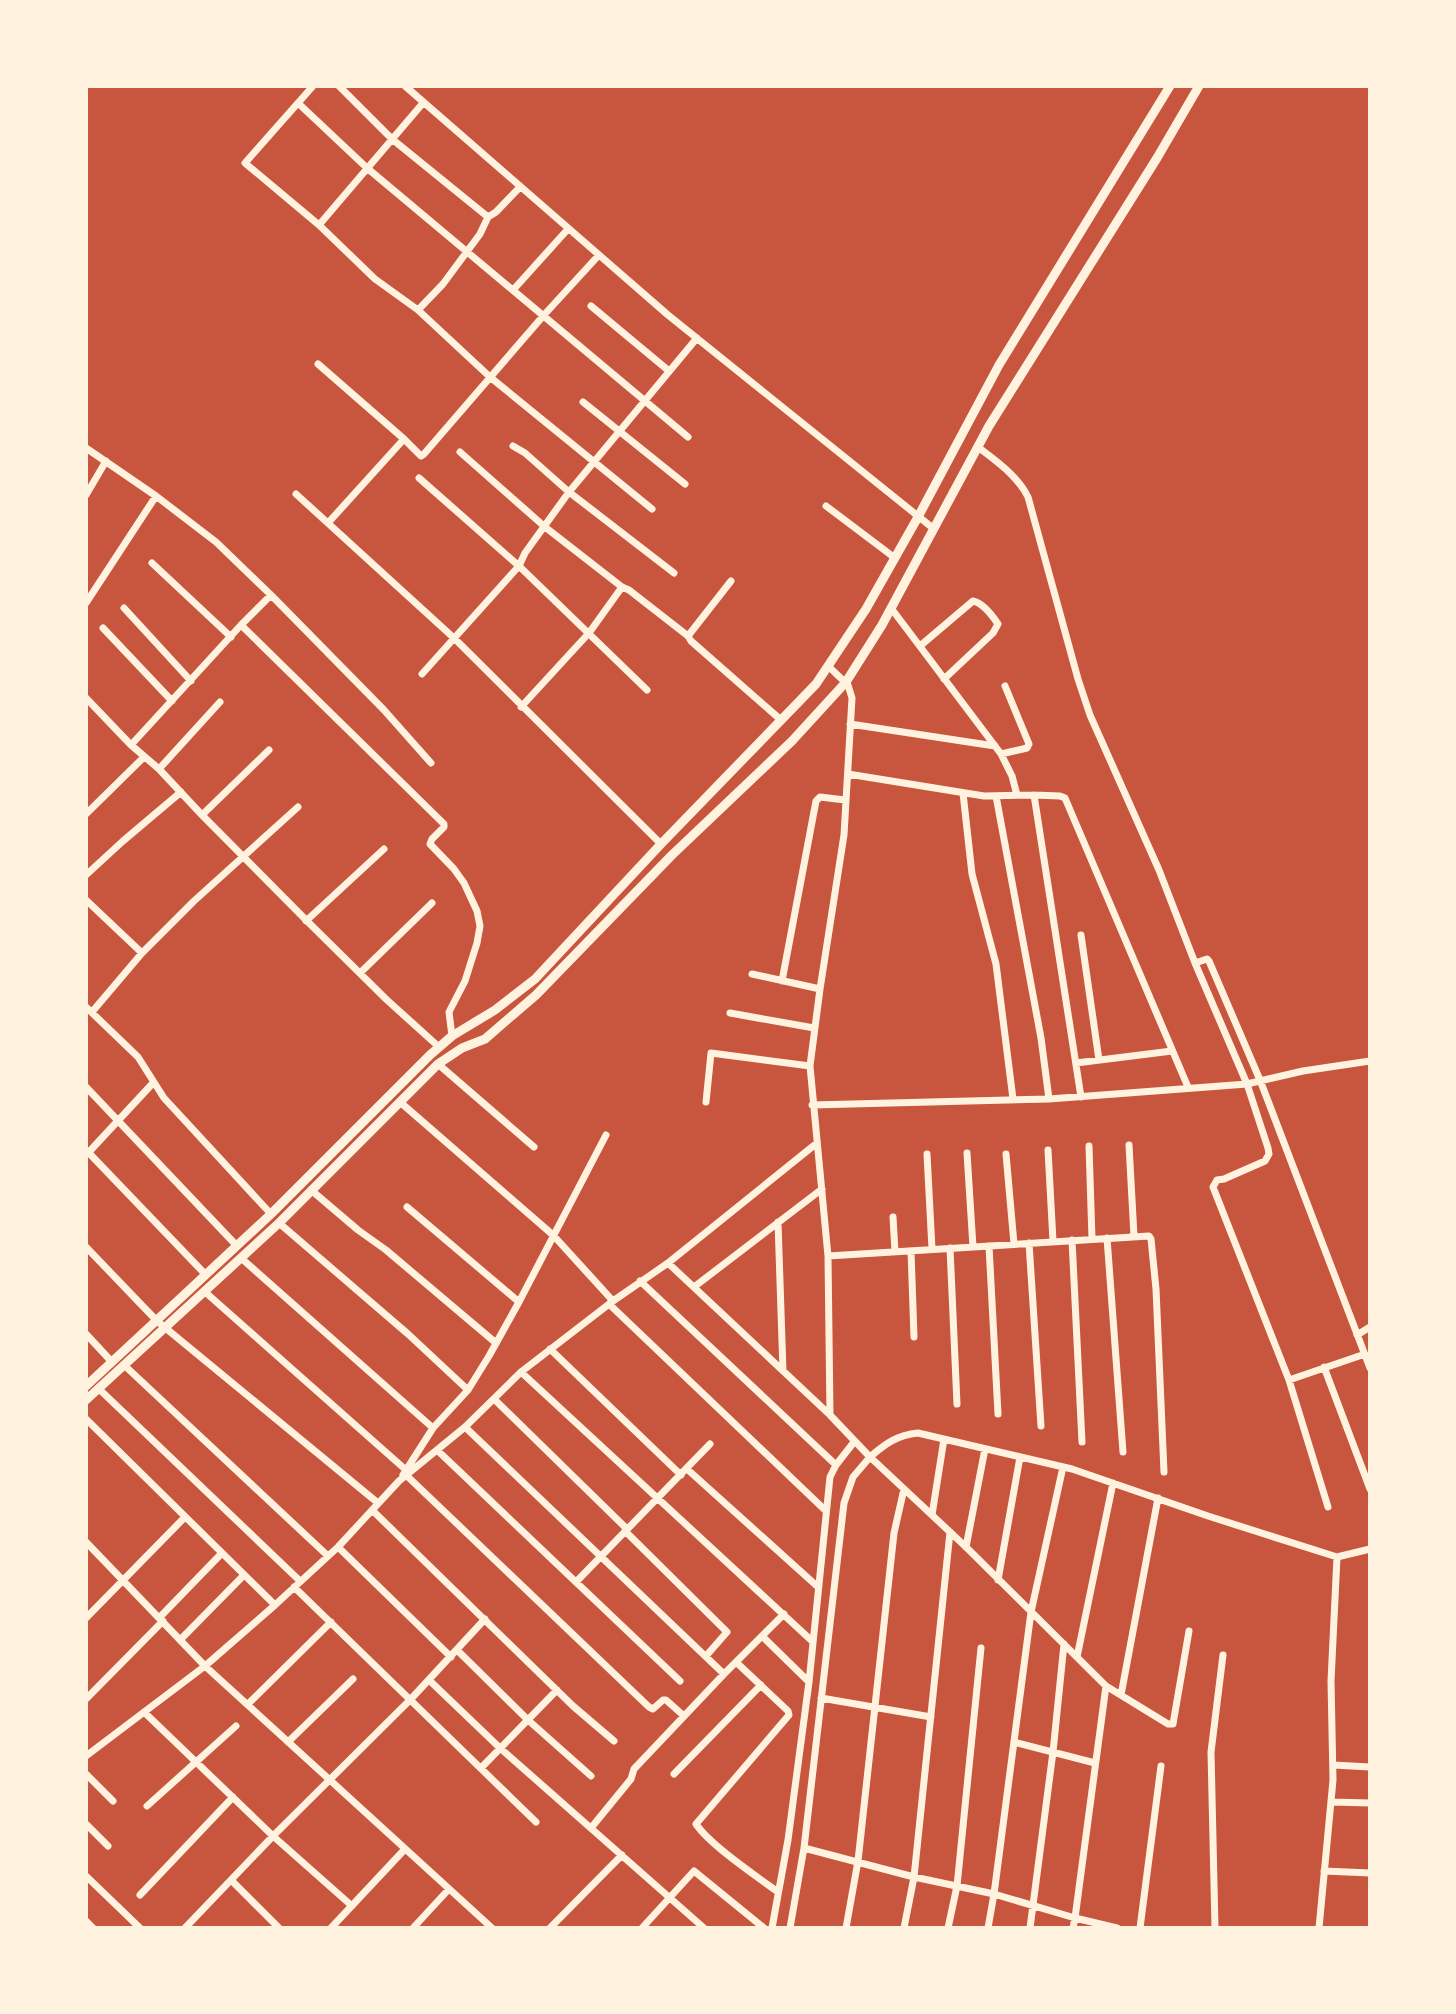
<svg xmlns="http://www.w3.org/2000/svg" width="1456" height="2014" font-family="Mulish,sans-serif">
<rect width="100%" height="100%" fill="#c8553d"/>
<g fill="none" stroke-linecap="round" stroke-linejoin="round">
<!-- minor -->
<path stroke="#fff3e0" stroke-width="7" d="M 313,86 L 245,163 L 319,225 L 375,279 L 418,310 L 490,377 L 652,509
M 339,86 L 392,139 L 488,217
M 405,86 L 668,315 L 934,529
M 298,103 L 367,168 L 688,437
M 319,225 L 423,103
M 514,289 L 568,229
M 591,306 L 669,371
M 418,310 L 443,284 L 480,234 L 488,217 L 496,212 L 520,187
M 318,364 L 404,439 L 328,523
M 583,402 L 685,484
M 404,439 L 421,456 L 424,454 L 544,315 L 599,255
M 513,446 L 525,453 L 569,492 L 674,573
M 978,447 C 997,462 1017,475 1028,497 L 1078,679 L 1090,715 L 1159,870 L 1195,963 L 1247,1084 L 1268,1148 L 1269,1154 L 1265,1161 L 1224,1179 L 1217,1180 L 1213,1187 L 1289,1380 L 1328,1507
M 86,448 L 156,496 L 216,542 L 271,595 L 384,710 L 431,763
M 460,452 L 545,527 L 622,587 L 629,590 L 688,636 L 691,641 L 781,720
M 419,478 L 519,566 L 422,674
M 296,494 L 455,639 L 661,844
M 86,495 L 106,461
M 826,506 L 895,558
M 152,563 L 231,637
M 86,603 L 156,496
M 124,608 L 191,681
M 891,608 L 1001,754 L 1012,776 L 1017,795
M 241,625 L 444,824 L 444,827 L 432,839 L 430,844 L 454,869 L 464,883 L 477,911 L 480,926 L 477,943 L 465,981 L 449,1012 L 452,1036
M 103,628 L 172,701
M 688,636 L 731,581
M 920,646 L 973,601 C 983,603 992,615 998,624 L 993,633 L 944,679
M 647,690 L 519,566 L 525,553 L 569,492 L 697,338
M 86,698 L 131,745 L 159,769 L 202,815 L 309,923 L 387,1000 L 439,1047
M 521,707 L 589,633 L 622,587
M 850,724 L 995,746
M 131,745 L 241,625 L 271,595
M 1001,754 L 1027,748 L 1029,744 L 1005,686
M 159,769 L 220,702
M 848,774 L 984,796 L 1034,795 L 1060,796 L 1065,798 L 1188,1087
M 963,793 L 972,874 L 996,964 L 1013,1099
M 1034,795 L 1081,1097
M 996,796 L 1041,1038 L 1049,1099
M 86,814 L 144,757
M 202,815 L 269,750
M 86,875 L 123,841 L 181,792
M 86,900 L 142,953 L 92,1012
M 306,921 L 384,849
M 1081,935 L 1099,1060
M 142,953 L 194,901 L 298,807
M 1195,963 L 1207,959 L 1209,961 L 1260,1080 L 1370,1368
M 360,973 L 432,903
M 752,974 L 820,989
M 782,981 L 816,801 L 820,797 L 845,800
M 86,1007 L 138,1057 L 164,1098 L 271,1214
M 730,1013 L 814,1028
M 1076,1063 L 1172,1051
M 438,1064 L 534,1147
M 86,1087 L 237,1246
M 400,1102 L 553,1235 L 613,1301
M 706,1102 L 711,1053 L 810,1066
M 812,1105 L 1049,1099 L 1247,1084 L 1303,1071 L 1370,1061
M 1129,1145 L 1134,1236
M 1089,1146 L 1092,1239
M 1048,1150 L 1053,1241
M 88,1152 L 205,1274
M 88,1153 L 153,1083
M 967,1153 L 973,1247
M 927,1154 L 932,1249
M 1006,1154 L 1014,1244
M 311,1190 L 358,1230 L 386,1250 L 496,1343
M 407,1207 L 519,1302
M 893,1217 L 895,1252
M 778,1222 L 783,1371
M 279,1223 L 408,1334 L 468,1390
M 1107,1238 L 1123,1452
M 1072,1240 L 1082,1442
M 1029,1243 L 1041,1426
M 989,1246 L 998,1414
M 86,1247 L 157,1321 L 378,1503
M 950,1248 L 957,1404
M 911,1251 L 914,1337
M 828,1256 L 1149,1236 L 1151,1239 L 1156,1289 L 1164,1472
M 241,1258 L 433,1428
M 668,1263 L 829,1414
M 640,1281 L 836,1465
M 694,1287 L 822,1189
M 204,1291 L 406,1470
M 609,1304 L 826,1511
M 86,1334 L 112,1362
M 1357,1335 L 1370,1327
M 550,1349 L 681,1475
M 124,1365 L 328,1556
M 1324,1367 L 1370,1489
M 521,1372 L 812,1641
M 1289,1380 L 1365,1354
M 98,1388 L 300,1581
M 494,1399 L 627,1529
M 86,1419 L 275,1605
M 465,1427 L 724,1674 L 784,1614
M 437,1450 L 680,1681
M 687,1469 L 818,1587
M 403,1475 L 433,1428 L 468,1390 L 489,1356 L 519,1302 L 606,1135
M 406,1475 L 649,1707 L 653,1709 L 663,1700 L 666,1700 L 684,1716
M 372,1510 L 573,1706 L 614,1741
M 932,1515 L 944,1439
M 625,1531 L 727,1632 L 706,1656
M 86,1542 L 205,1666 L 492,1928
M 338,1547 L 451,1657
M 966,1547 L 985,1449
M 998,1580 L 1020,1457
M 576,1582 L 710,1444
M 294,1587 L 536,1822
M 160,1617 L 222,1553
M 86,1618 L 185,1517
M 762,1636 L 809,1682
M 181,1639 L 244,1575
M 457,1650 L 528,1720 L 591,1776
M 1077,1657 L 1113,1483
M 736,1662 L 788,1711 L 789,1715 L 696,1824 C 710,1845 756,1876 778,1892
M 429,1680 L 500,1748 L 704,1928
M 1106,1686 L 1168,1724 L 1173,1724 L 1189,1631
M 1121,1695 L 1158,1498
M 821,1698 L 931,1717
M 86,1699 L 163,1621
M 248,1704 L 331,1622
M 144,1712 L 273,1836 L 352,1906
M 288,1742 L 353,1679
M 1014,1742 L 1095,1763
M 86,1756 L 205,1666 L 275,1605 L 338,1547 L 399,1481 L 465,1427 L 521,1372 L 613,1301 L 668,1263 L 817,1143
M 1333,1765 L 1370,1767
M 481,1768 L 557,1690
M 86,1774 L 113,1801
M 674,1774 L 761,1685
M 1331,1802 L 1370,1803
M 147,1806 L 236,1726
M 86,1824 L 108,1846
M 591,1828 L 631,1779 L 634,1769 L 724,1674
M 804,1848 L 914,1877 L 994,1894 L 1075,1918 L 1106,1686 L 966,1547 L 870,1457 C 885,1444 897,1435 918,1433 L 1072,1469 L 1208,1516 L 1337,1557 L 1370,1549
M 1324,1871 L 1370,1873
M 86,1876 L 140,1928
M 231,1880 L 279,1928
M 140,1895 L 233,1797
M 86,1921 L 93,1928
M 185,1928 L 273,1836 L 410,1700 L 485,1619
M 331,1928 L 405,1849
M 413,1928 L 449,1889
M 550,1928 L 622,1855
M 642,1928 L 694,1871 L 764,1928
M 772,1928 L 788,1840 L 809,1682 L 830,1477 L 836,1465 L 854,1442
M 790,1928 L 804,1848 L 844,1503 L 853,1477 L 870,1457 L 830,1415 L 828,1256 L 810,1066 L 820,989 L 844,835 L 852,698 L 848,685 L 828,666
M 846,1928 L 858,1861 L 894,1533 L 904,1489
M 904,1928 L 914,1877 L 950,1532
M 948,1928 L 957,1886 L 981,1648
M 988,1928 L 994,1894 L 1031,1612 L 1063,1467
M 1030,1928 L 1053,1752 L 1064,1644
M 1073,1928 L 1075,1918 L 1117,1928
M 1140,1928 L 1161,1766
M 1215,1928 L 1211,1752 L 1223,1655
M 1319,1928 L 1333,1780 L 1331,1681 L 1337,1557"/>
<!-- secondary -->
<path stroke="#fff3e0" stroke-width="9" d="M 86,1386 L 271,1214 L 430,1055 L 452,1036 L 495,1010 L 535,979 L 661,844 L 816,684 L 866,609 L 918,517 L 999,365 L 1170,86
M 86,1400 L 279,1223 L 438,1064 L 462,1048 L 485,1039 L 536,995 L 672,855 L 792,741 L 846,682 L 882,625 L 989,426 L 1157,158 L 1199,86"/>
</g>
<!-- border -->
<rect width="1456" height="2014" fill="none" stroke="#fff3e0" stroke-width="176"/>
</svg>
